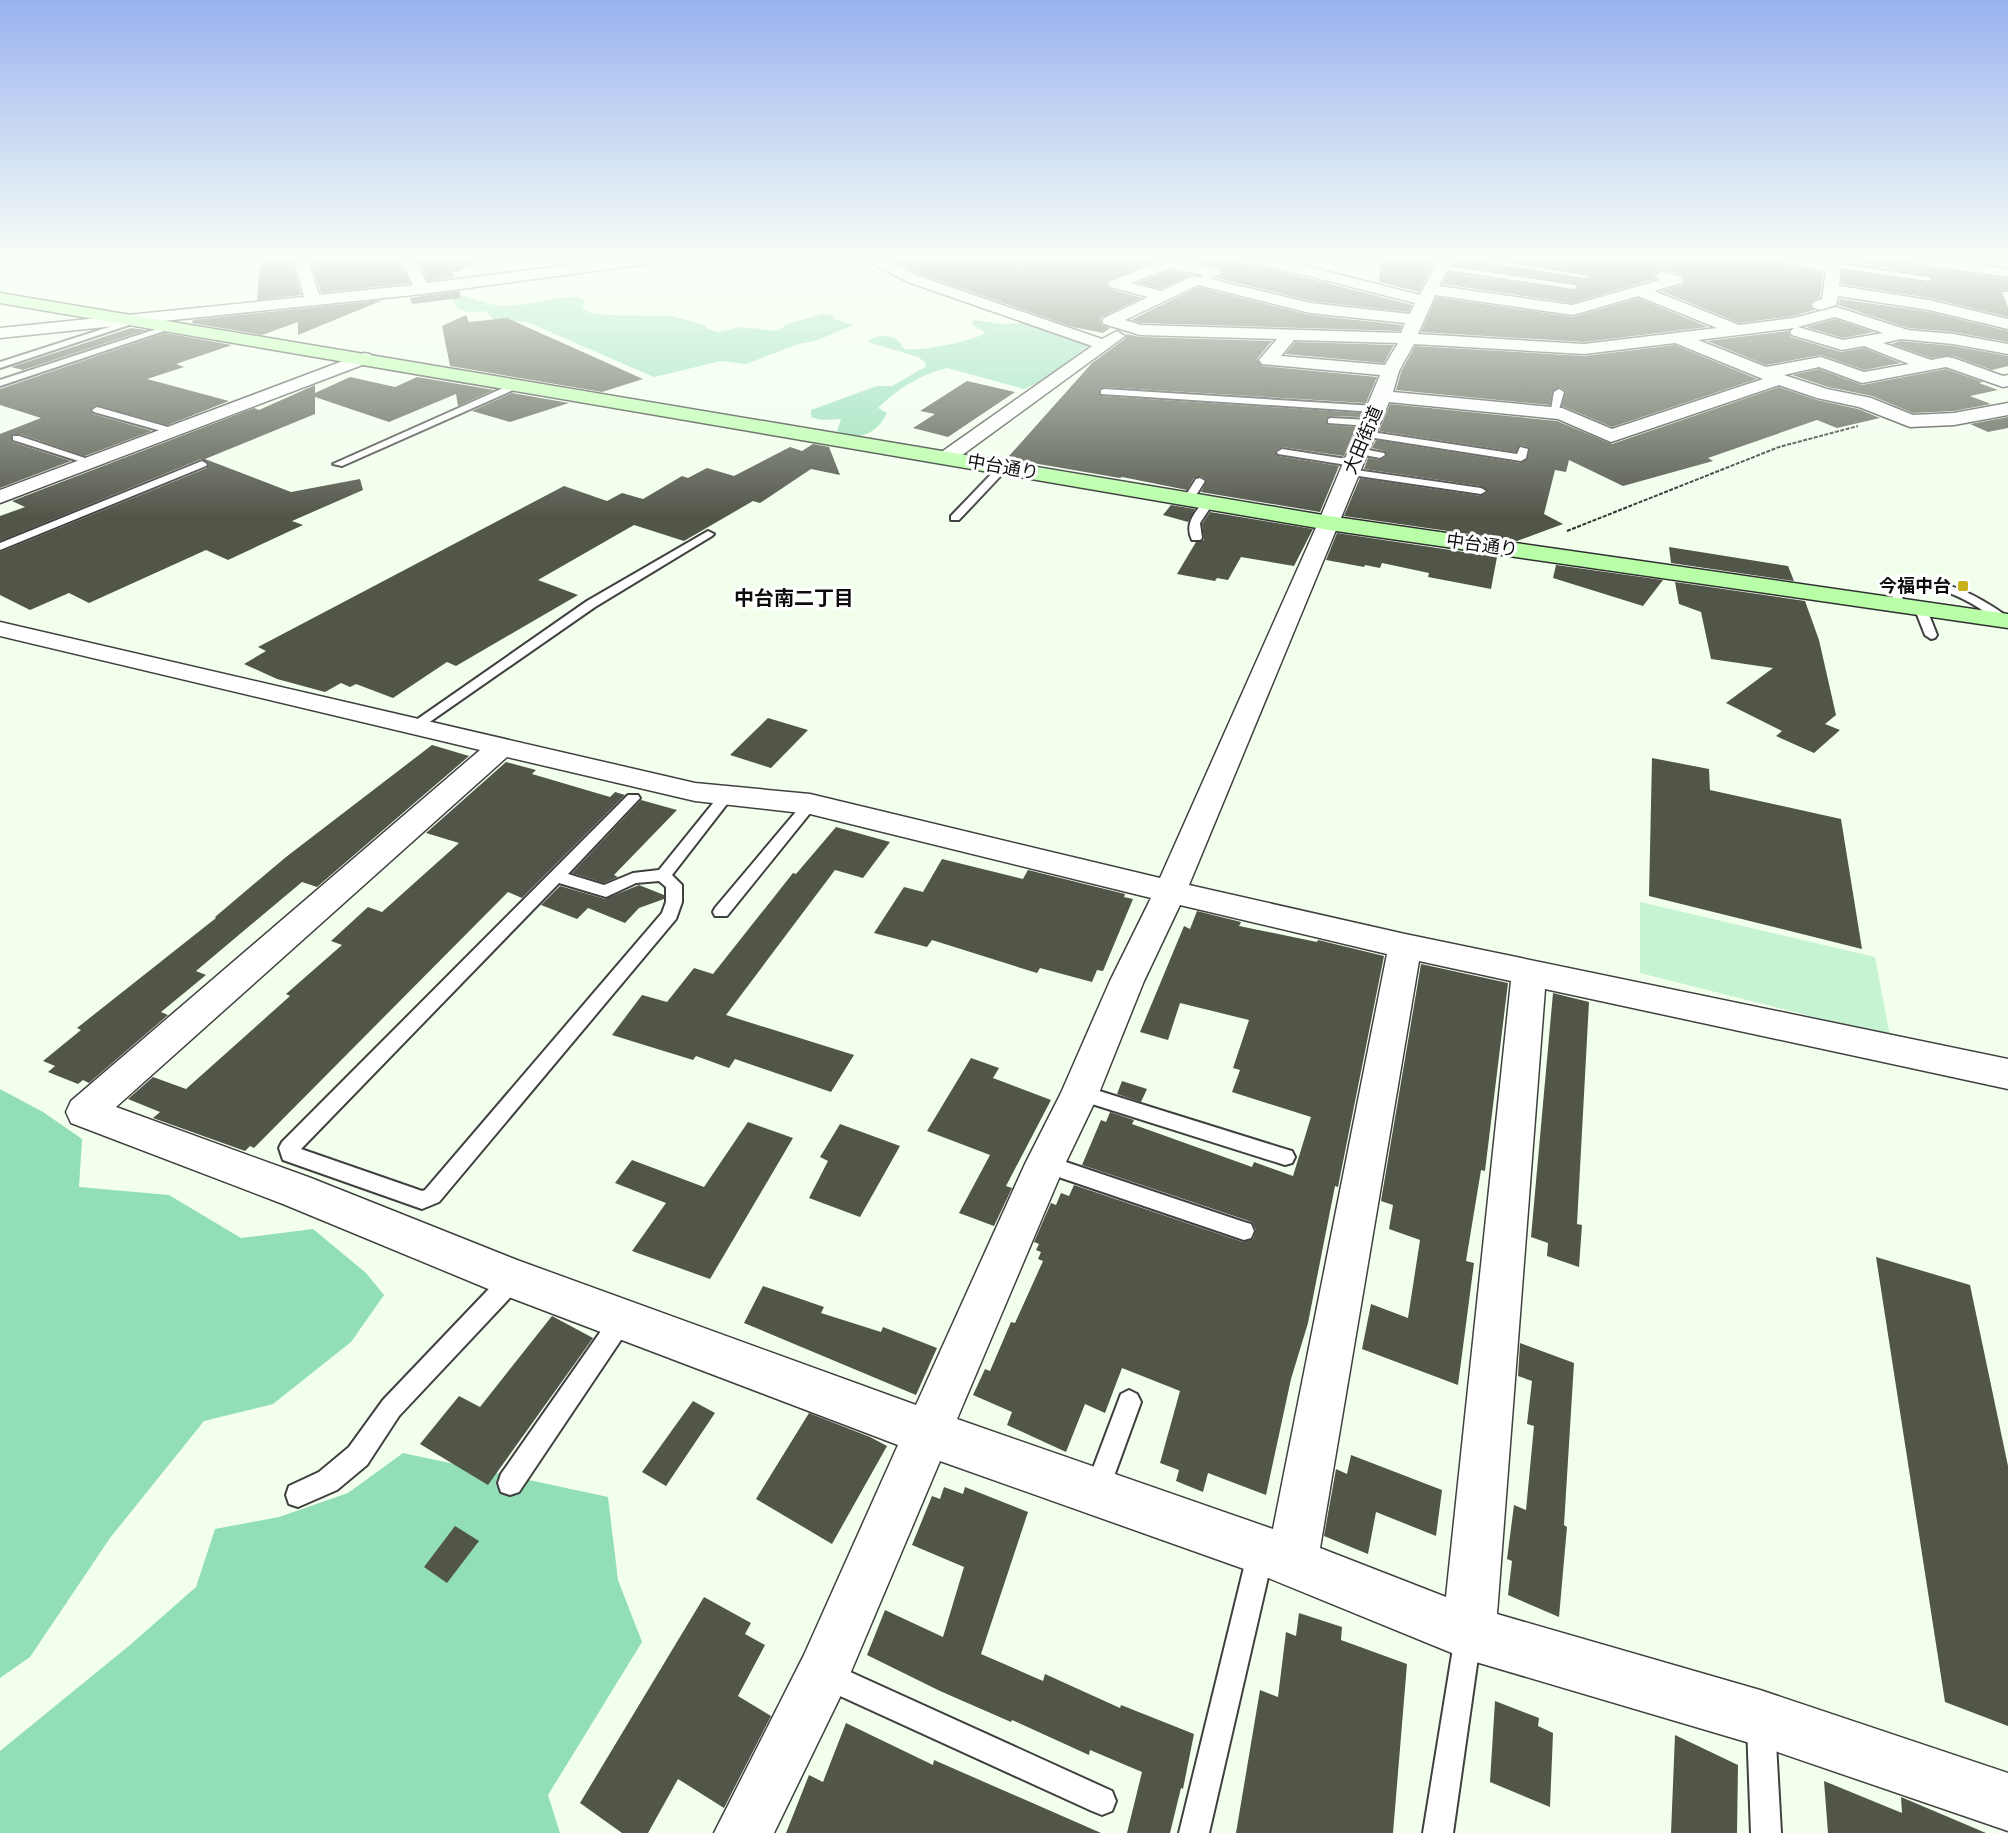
<svg xmlns="http://www.w3.org/2000/svg" width="2008" height="1833" font-family="'Zilla Slab','Noto Sans JP',serif">
<rect width="100%" height="100%" fill="#f2ffed"/>
<!-- forest -->
<path fill="#92deb6" d="M 460,295 C 475,298 489,306 505,306 C 530,305 554,296 579,297 L 585,302 L 582,308 L 591,313 L 606,315 L 672,316 L 704,325 L 708,329 L 718,332 L 741,327 L 777,331 L 788,324 L 822,314 L 832,315 L 835,319 L 853,325 L 818,340 L 798,344 L 746,364 L 721,361 L 654,377 L 527,322 L 494,320 L 485,311 L 468,312 L 458,309 L 451,297 Z
M 975,320 L 1002,324 L 1027,323 L 1040,327 L 1047,332 L 1089,345 L 1042,381 L 1024,389 L 947,368 C 921,374 896,390 878,408 L 887,413 C 877,434 858,442 837,431 L 841,419 L 821,420 L 811,417 L 811,410 L 877,386 L 892,386 L 925,367 L 926,363 L 918,357 L 868,342 C 880,332 898,335 904,349 C 920,352 972,341 986,333 L 971,324 Z
M 0,1089 L 43,1112 L 82,1139 L 79,1187 L 169,1195 L 241,1238 L 313,1229 L 366,1273 L 384,1295 L 351,1342 L 273,1404 L 204,1421 L 110,1538 L 30,1657 L 0,1678 Z
M 403,1453 L 608,1497 L 618,1580 L 642,1642 L 548,1795 L 560,1833 L 0,1833 L 0,1751 L 130,1645 L 196,1587 L 215,1529 L 279,1517 L 348,1493 Z"/>
<!-- pitch -->
<path fill="#c6f3d2" d="M 1640,902 L 1875,957 L 1890,1036 L 1640,973 Z"/>
<!-- building -->
<path fill="#525649" d="M 260,260 L 292,260 L 301,295 L 257,300 Z
M 310,260 L 399,260 L 410,283 L 321,293 Z
M 418,260 L 480,260 L 480,262 L 453,273 L 454,277 L 428,281 Z
M 890,260 L 1158,260 L 1106,282 L 1110,289 L 1142,298 L 1102,317 L 1100,320 L 1102,325 L 1110,328 L 1103,333 L 1073,327 L 919,274 Z
M 1189,260 L 1237,260 L 1247,263 L 1253,261 L 1256,265 L 1412,305 L 1409,312 L 1310,301 L 1217,278 L 1223,273 L 1220,268 Z
M 1381,260 L 1435,260 L 1419,292 L 1379,282 Z
M 1454,260 L 1470,260 L 1585,280 L 1590,278 L 1591,275 L 1508,260 L 1782,260 L 1786,265 L 1823,273 L 1820,297 L 1810,304 L 1814,310 L 1794,316 L 1739,323 L 1661,291 L 1682,285 L 1686,280 L 1682,275 L 1663,270 L 1654,274 L 1655,279 L 1572,303 L 1442,284 L 1448,273 L 1574,291 L 1580,288 L 1574,283 L 1452,264 Z
M 1843,260 L 1909,260 L 1918,266 L 2008,279 L 2008,292 L 2002,292 L 2008,307 L 2008,317 L 1930,298 L 1841,284 L 1842,271 L 1928,283 L 1934,280 L 1928,275 Z
M 1172,270 L 1191,275 L 1161,289 L 1138,283 Z
M 1198,287 L 1310,315 L 1402,325 L 1400,331 L 1141,323 L 1131,320 Z
M 459,291 L 461,298 L 412,304 L 410,298 Z
M 1436,297 L 1573,317 L 1638,298 L 1708,327 L 1584,342 L 1421,332 Z
M 1840,299 L 1929,312 L 2008,331 L 2008,342 L 1953,332 L 1908,328 L 1838,305 Z
M 383,300 L 298,335 L 298,322 L 262,335 L 192,323 L 193,320 Z
M 466,315 L 469,322 L 507,318 L 643,379 L 602,392 L 450,366 L 442,326 Z
M 1835,319 L 1874,332 L 1843,338 L 1806,327 Z
M 131,328 L 146,330 L 23,370 L 11,367 Z
M 1788,331 L 1791,337 L 1841,352 L 1864,348 L 1901,363 L 1864,370 L 1821,355 L 1766,365 L 1707,341 Z
M 165,333 L 232,345 L 176,364 L 184,367 L 147,379 L 229,401 L 168,425 L 96,405 L 90,410 L 93,414 L 152,431 L 85,456 L 20,434 L 13,434 L 11,436 L 12,442 L 71,461 L 0,488 L 0,434 L 41,418 L 0,405 L 0,389 Z
M 1127,334 L 1140,337 L 1272,341 L 1257,359 L 1262,366 L 1377,377 L 1366,403 L 1104,387 L 1099,389 L 1101,396 L 1361,413 L 1360,417 L 1331,416 L 1326,418 L 1328,425 L 1356,427 L 1344,456 L 1282,447 L 1275,451 L 1278,456 L 1339,466 L 1320,512 L 1201,492 L 1207,480 L 1201,476 L 1194,478 L 1187,490 L 1122,477 L 1120,478 L 1021,461 L 1014,460 L 1016,457 L 1009,456 L 1092,363 L 1126,338 Z
M 1901,341 L 1953,346 L 2008,356 L 2008,366 L 1992,370 L 1953,356 L 1931,358 L 1891,344 Z
M 1295,342 L 1394,345 L 1384,363 L 1285,354 Z
M 1675,345 L 1757,379 L 1612,427 L 1562,406 L 1566,391 L 1560,387 L 1552,392 L 1550,405 L 1396,390 L 1401,372 L 1415,346 L 1584,356 Z
M 1819,369 L 1862,385 L 1946,369 L 1983,382 L 1979,383 L 1998,390 L 1970,396 L 1991,404 L 1954,411 L 1913,413 L 1872,396 L 1828,387 L 1792,375 Z
M 350,377 L 395,387 L 417,377 L 494,390 L 458,406 L 456,394 L 389,422 L 315,397 L 315,414 L 205,459 L 291,492 L 360,479 L 363,490 L 292,521 L 303,525 L 228,560 L 206,550 L 89,603 L 69,593 L 30,610 L 0,595 L 0,552 L 207,468 L 209,463 L 201,459 L 0,541 L 0,516 L 25,507 L 12,501 L 254,408 L 259,410 L 315,385 L 315,393 Z
M 967,381 L 1015,392 L 948,437 L 913,428 L 935,414 L 920,411 Z
M 1779,387 L 1817,400 L 1858,409 L 1880,418 L 1837,428 L 1817,420 L 1708,458 L 1713,461 L 1623,486 L 1569,460 L 1566,472 L 1555,470 L 1544,514 L 1563,524 L 1517,541 L 1344,516 L 1360,478 L 1481,496 L 1488,492 L 1481,486 L 1364,469 L 1368,458 L 1380,460 L 1387,456 L 1384,451 L 1372,448 L 1376,440 L 1521,463 L 1528,458 L 1530,448 L 1521,445 L 1516,452 L 1379,431 L 1390,404 L 1557,421 L 1612,444 Z
M 512,393 L 569,403 L 510,422 L 472,411 Z
M 2008,417 L 2008,428 L 1988,432 L 1970,424 Z
M 813,444 L 829,447 L 840,475 L 811,469 L 760,503 L 753,501 L 684,541 L 634,525 L 538,580 L 578,595 L 456,666 L 447,662 L 393,698 L 356,684 L 350,687 L 341,683 L 325,692 L 277,679 L 244,664 L 266,651 L 258,647 L 564,486 L 607,501 L 622,493 L 643,499 L 682,476 L 688,478 L 707,468 L 734,476 L 790,447 L 802,451 Z
M 1171,505 L 1195,509 L 1188,522 L 1163,515 Z
M 1210,512 L 1313,529 L 1294,566 L 1241,557 L 1228,580 L 1217,578 L 1215,581 L 1177,574 L 1196,542 L 1204,540 L 1202,524 Z
M 1337,533 L 1497,557 L 1491,589 L 1428,577 L 1429,573 L 1382,563 L 1380,568 L 1365,565 L 1364,567 L 1326,560 Z
M 1669,547 L 1788,566 L 1794,581 L 1671,563 Z
M 1556,565 L 1663,580 L 1643,606 L 1553,578 Z
M 1675,582 L 1805,601 L 1819,640 L 1836,715 L 1825,724 L 1840,730 L 1814,753 L 1776,736 L 1782,731 L 1726,703 L 1773,668 L 1711,659 L 1701,612 L 1679,604 Z
M 768,718 L 808,730 L 771,768 L 730,755 Z
M 432,745 L 469,756 L 317,887 L 302,882 L 196,971 L 206,975 L 161,1012 L 168,1015 L 89,1083 L 83,1080 L 78,1084 L 48,1072 L 55,1066 L 43,1061 L 81,1030 L 77,1028 L 216,918 L 215,917 L 286,857 Z
M 1652,758 L 1709,769 L 1710,790 L 1841,819 L 1862,949 L 1649,896 Z
M 506,762 L 536,770 L 532,774 L 610,797 L 615,792 L 625,795 L 522,898 L 508,892 L 254,1148 L 250,1146 L 245,1151 L 153,1118 L 160,1112 L 128,1099 L 153,1077 L 186,1089 L 290,996 L 286,994 L 342,945 L 331,941 L 368,907 L 382,912 L 459,843 L 426,833 Z
M 641,800 L 677,810 L 614,875 L 618,877 L 604,883 L 572,873 Z
M 836,827 L 890,842 L 863,878 L 835,870 L 726,1015 L 854,1055 L 831,1092 L 735,1059 L 729,1068 L 696,1056 L 693,1060 L 612,1035 L 642,995 L 667,1002 L 694,968 L 713,974 L 793,873 L 796,874 Z
M 942,859 L 1023,879 L 1028,870 L 1125,894 L 1124,897 L 1133,899 L 1103,971 L 1097,970 L 1092,982 L 1040,968 L 1037,973 L 932,940 L 927,947 L 874,933 L 904,887 L 923,892 Z
M 639,885 L 664,895 L 664,899 L 639,908 L 625,923 L 588,908 L 577,919 L 541,905 L 560,886 L 605,899 Z
M 1197,911 L 1241,922 L 1239,926 L 1317,942 L 1318,940 L 1384,956 L 1338,1187 L 1335,1186 L 1308,1323 L 1291,1379 L 1266,1495 L 1208,1473 L 1203,1492 L 1176,1481 L 1179,1470 L 1160,1463 L 1180,1391 L 1122,1368 L 1105,1413 L 1085,1404 L 1066,1452 L 1007,1425 L 1012,1412 L 973,1395 L 985,1369 L 990,1371 L 1011,1322 L 1015,1323 L 1043,1261 L 1038,1259 L 1041,1252 L 1036,1250 L 1039,1244 L 1034,1242 L 1051,1203 L 1056,1205 L 1061,1193 L 1069,1196 L 1074,1185 L 1243,1242 L 1253,1239 L 1256,1230 L 1252,1222 L 1082,1165 L 1101,1120 L 1106,1122 L 1110,1112 L 1134,1120 L 1132,1124 L 1252,1167 L 1254,1162 L 1293,1176 L 1311,1117 L 1232,1092 L 1240,1070 L 1233,1068 L 1249,1020 L 1180,1003 L 1168,1040 L 1140,1032 L 1184,926 L 1190,929 Z
M 1421,964 L 1508,983 L 1485,1171 L 1481,1170 L 1466,1261 L 1474,1263 L 1458,1385 L 1362,1349 L 1371,1304 L 1408,1318 L 1420,1240 L 1389,1229 L 1393,1205 L 1381,1201 Z
M 1553,993 L 1589,1002 L 1577,1224 L 1582,1225 L 1579,1267 L 1547,1256 L 1548,1243 L 1531,1237 Z
M 971,1058 L 999,1068 L 993,1078 L 1051,1100 L 1006,1186 L 1012,1188 L 994,1226 L 959,1213 L 990,1155 L 927,1131 Z
M 1122,1081 L 1147,1089 L 1141,1102 L 1117,1094 Z
M 748,1122 L 793,1138 L 710,1279 L 632,1251 L 666,1203 L 615,1183 L 632,1160 L 704,1187 Z
M 840,1124 L 900,1146 L 860,1217 L 809,1198 L 828,1161 L 820,1157 Z
M 1876,1257 L 1970,1285 L 2008,1466 L 2008,1726 L 1945,1702 Z
M 763,1286 L 824,1307 L 821,1313 L 881,1332 L 883,1327 L 937,1348 L 916,1395 L 744,1323 Z
M 552,1316 L 593,1338 L 488,1485 L 420,1444 L 459,1396 L 480,1407 Z
M 1520,1343 L 1574,1363 L 1564,1525 L 1567,1527 L 1559,1617 L 1508,1595 L 1512,1561 L 1507,1559 L 1514,1505 L 1526,1510 L 1534,1426 L 1527,1424 L 1532,1381 L 1518,1376 Z
M 693,1401 L 715,1413 L 666,1486 L 642,1472 Z
M 809,1413 L 870,1437 L 887,1446 L 832,1544 L 756,1499 Z
M 1351,1455 L 1442,1490 L 1436,1536 L 1376,1512 L 1368,1554 L 1324,1536 L 1336,1469 L 1347,1474 Z
M 944,1487 L 963,1494 L 965,1487 L 1028,1512 L 981,1654 L 1043,1681 L 1045,1674 L 1120,1708 L 1121,1705 L 1194,1734 L 1183,1789 L 1181,1788 L 1170,1833 L 1127,1833 L 1142,1772 L 1090,1750 L 1089,1755 L 1012,1720 L 1011,1722 L 940,1691 L 867,1655 L 885,1610 L 943,1637 L 964,1567 L 912,1545 L 932,1496 L 940,1499 Z
M 455,1526 L 479,1541 L 447,1583 L 424,1567 Z
M 704,1597 L 751,1623 L 745,1634 L 765,1645 L 738,1696 L 771,1716 L 724,1808 L 678,1779 L 648,1833 L 622,1833 L 580,1803 Z
M 1299,1613 L 1342,1627 L 1341,1640 L 1407,1664 L 1393,1833 L 1236,1833 L 1260,1690 L 1278,1697 L 1286,1632 L 1296,1636 Z
M 1495,1701 L 1539,1718 L 1538,1726 L 1553,1733 L 1550,1807 L 1490,1782 Z
M 846,1723 L 933,1765 L 934,1760 L 1101,1833 L 786,1833 L 809,1775 L 823,1782 Z
M 1675,1735 L 1738,1765 L 1737,1833 L 1671,1833 Z
M 1824,1781 L 1902,1813 L 1901,1797 L 1986,1833 L 1828,1833 Z"/>
<g fill="none" stroke-linecap="round" stroke-linejoin="round">
<!-- lane casing -->
<g stroke="#404040" stroke-width="4">
<path id="lane" d="M 1472,260 L 1492,260 L 1589,276 L 1585,278 Z
M 1834,263 L 1928,277 L 1932,279 L 1928,281 L 1831,267 Z
M 1442,265 L 1574,285 L 1578,287 L 1574,289 L 1439,269 Z
M 137,318 L 144,320 L 0,368 L 0,362 Z
M 172,324 L 179,326 L 0,386 L 0,380 Z
M 517,382 L 520,383 L 520,387 L 342,466 L 333,464 Z
M 1104,389 L 1375,406 L 1380,409 L 1375,412 L 1101,394 L 1101,390 Z
M 1559,389 L 1564,392 L 1558,413 L 1550,415 L 1554,392 Z
M 97,407 L 175,429 L 177,431 L 172,434 L 94,412 L 92,410 Z
M 1331,418 L 1369,420 L 1374,423 L 1369,426 L 1328,423 L 1328,419 Z
M 1365,431 L 1517,454 L 1520,447 L 1528,449 L 1526,458 L 1521,461 L 1362,436 L 1360,434 Z
M 13,436 L 19,436 L 97,462 L 88,464 L 13,440 Z
M 1358,448 L 1384,453 L 1385,455 L 1380,458 L 1354,453 L 1354,449 Z
M 1282,449 L 1353,460 L 1358,463 L 1353,466 L 1278,454 L 1277,452 Z
M 202,461 L 207,464 L 206,466 L 0,550 L 0,543 Z
M 1000,465 L 1009,467 L 959,520 L 951,520 L 951,516 Z
M 1349,469 L 1481,488 L 1486,491 L 1481,494 L 1345,474 L 1344,472 Z
M 1200,478 L 1205,481 L 1193,500 L 1189,501 L 1185,500 L 1184,498 L 1196,479 Z
M 1209,499 L 1214,502 L 1200,523 L 1202,538 L 1200,540 L 1192,540 C 1184,524 1195,512 1205,500 Z
M 708,531 L 714,534 L 712,536 L 595,607 L 421,728 L 416,729 L 409,725 L 587,601 Z
M 1910,580 C 1947,579 1979,596 2008,617 L 2008,623 C 1997,625 1988,614 1979,608 C 1957,594 1929,582 1903,590 L 1902,607 L 1894,607 L 1891,588 Z
M 1920,603 L 1926,607 L 1937,635 L 1935,638 L 1931,639 L 1925,635 L 1914,607 Z
M 727,790 L 734,795 L 672,875 L 682,885 L 682,902 L 676,919 L 439,1202 L 422,1209 L 283,1160 L 279,1148 L 282,1142 L 628,795 L 638,795 L 640,798 L 568,874 L 604,885 L 633,873 L 659,870 L 722,792 ZM 659,881 L 666,887 L 666,902 L 662,913 L 425,1190 L 422,1191 L 301,1149 L 559,883 L 606,897 L 636,883 Z
M 810,799 L 815,801 L 817,804 L 815,807 L 727,916 L 715,916 L 713,912 L 715,908 L 805,801 Z
M 1080,1085 L 1285,1149 L 1292,1151 L 1295,1157 L 1292,1163 L 1285,1165 L 1073,1098 L 1071,1093 L 1073,1088 Z
M 1045,1155 L 1244,1222 L 1251,1224 L 1254,1231 L 1251,1238 L 1244,1240 L 1038,1170 L 1035,1164 L 1038,1158 Z
M 513,1269 L 521,1272 L 524,1279 L 521,1286 L 399,1416 L 367,1465 L 337,1490 L 298,1507 L 289,1504 L 286,1495 L 289,1486 L 319,1472 L 349,1447 L 383,1400 L 505,1272 Z
M 623,1307 L 631,1311 L 634,1318 L 631,1325 L 519,1492 L 510,1495 L 501,1492 L 498,1483 L 501,1474 L 615,1311 Z
M 1129,1390 L 1137,1394 L 1141,1402 L 1105,1501 L 1096,1504 L 1087,1501 L 1084,1492 L 1121,1394 Z
M 1261,1538 L 1270,1542 L 1274,1551 L 1209,1833 L 1179,1833 L 1248,1551 L 1252,1542 Z
M 1468,1623 L 1477,1627 L 1481,1636 L 1453,1833 L 1423,1833 L 1455,1636 L 1459,1627 Z
M 826,1661 L 1112,1791 L 1116,1801 L 1112,1811 L 1102,1815 L 1092,1811 L 816,1685 L 812,1675 L 816,1665 Z
M 1761,1711 L 1771,1715 L 1775,1725 L 1781,1833 L 1751,1833 L 1747,1725 L 1751,1715 Z"/>
</g>
<!-- street casing -->
<g stroke="#404040" stroke-width="3">
<path id="street" d="M 294,260 L 308,260 L 319,295 L 413,285 L 401,260 L 415,260 L 427,283 L 609,260 L 653,260 L 646,264 L 423,294 L 0,338 L 0,328 L 304,297 Z
M 864,260 L 884,260 L 918,276 L 1102,339 L 1117,331 L 1125,336 L 954,461 L 940,461 L 937,457 L 940,453 L 1092,346 L 908,282 Z
M 1165,260 L 1178,260 L 1219,270 L 1221,273 L 1211,279 L 1310,303 L 1410,314 L 1415,303 L 1257,263 L 1255,260 L 1281,260 L 1420,295 L 1438,260 L 1452,260 L 1439,286 L 1572,305 L 1660,280 L 1655,276 L 1662,272 L 1681,277 L 1684,280 L 1681,283 L 1654,291 L 1739,325 L 1794,318 L 1836,307 L 1908,330 L 1953,334 L 2008,344 L 2008,354 L 1953,344 L 1901,339 L 1883,343 L 1931,360 L 1947,357 L 1953,358 L 2003,376 L 2008,375 L 2008,386 L 2003,387 L 1946,367 L 1862,383 L 1819,367 L 1784,375 L 1827,389 L 1871,398 L 1913,415 L 1954,413 L 2008,403 L 2008,415 L 1954,425 L 1910,427 L 1859,407 L 1817,398 L 1779,385 L 1611,442 L 1558,419 L 1389,402 L 1189,885 L 1405,934 L 2008,1059 L 2008,1089 L 1545,989 L 1497,1614 L 1760,1690 L 2008,1773 L 2008,1831 L 1760,1746 L 1469,1660 L 1261,1575 L 940,1461 L 842,1693 L 774,1833 L 714,1833 L 804,1655 L 898,1445 L 498,1293 L 283,1204 L 71,1123 L 66,1112 L 71,1101 L 480,750 L 0,636 L 0,622 L 695,783 L 810,794 L 1160,878 L 1318,523 L 1380,375 L 1262,364 L 1259,360 L 1277,339 L 1140,335 L 1104,324 L 1102,321 L 1104,318 L 1148,297 L 1111,287 L 1108,284 L 1111,281 ZM 1172,268 L 1202,275 L 1203,277 L 1191,277 L 1161,291 L 1131,283 ZM 1198,285 L 1310,313 L 1405,323 L 1401,333 L 1141,325 L 1125,320 ZM 1435,295 L 1573,315 L 1638,296 L 1717,328 L 1584,344 L 1418,334 ZM 1835,317 L 1883,333 L 1843,340 L 1798,327 ZM 1794,328 L 1790,332 L 1792,335 L 1842,350 L 1864,346 L 1909,364 L 1864,372 L 1821,357 L 1766,367 L 1698,340 ZM 1294,340 L 1398,343 L 1385,365 L 1281,356 ZM 1675,343 L 1763,379 L 1612,429 L 1562,408 L 1393,392 L 1399,371 L 1414,344 L 1584,354 ZM 507,757 L 695,801 L 810,814 L 1151,898 L 1110,981 L 1061,1093 L 1025,1164 L 916,1405 L 517,1260 L 311,1178 L 116,1107 ZM 1180,905 L 1387,954 L 1273,1529 L 957,1419 L 1065,1164 L 1099,1093 L 1144,981 ZM 1419,961 L 1511,981 L 1446,1597 L 1320,1548 Z
M 1784,260 L 1827,262 L 1827,260 L 1841,260 L 1839,286 L 1929,300 L 2008,319 L 2008,329 L 1929,310 L 1838,296 L 1836,305 L 1820,310 L 1814,308 L 1812,305 L 1814,302 L 1822,299 L 1826,271 L 1786,263 Z
M 1911,260 L 1950,260 L 2008,269 L 2008,277 L 1918,264 Z
M 364,353 L 370,354 L 373,358 L 370,362 L 0,503 L 0,490 Z"/>
</g>
<!-- secondary casing -->
<g stroke="#2f2f2f" stroke-width="3">
<path id="secondary" d="M 0,293 L 1329,516 L 2008,614 L 2008,628 L 1329,530 L 0,303 Z"/>
</g>
<!-- path -->
<path stroke="#2f2f2f" stroke-width="2" stroke-dasharray="4 1.5" stroke-linecap="butt" d="M 1567,531 L 1779,447 L 1858,426"/>
<!-- lane -->
<use href="#lane" fill="#fff" fill-rule="evenodd"/>
<!-- street -->
<use href="#street" fill="#fff" fill-rule="evenodd"/>
<!-- secondary -->
<use href="#secondary" fill="#b8ffa8" fill-rule="evenodd"/>
</g>
<!-- sky -->
<linearGradient id="sky" x2="0" y2="1"><stop stop-color="#99b2ef"/><stop offset="0.5" stop-color="#f9fff7"/><stop offset="1" stop-color="#f9fff7" stop-opacity="0"/></linearGradient>
<rect width="2008" height="517" fill="url(#sky)"/>
<!-- markers -->
<rect fill="#c7b11b" stroke="#fff" stroke-width="2" x="1957" y="580" width="12" height="12" rx="3"/>
<g text-anchor="middle" dominant-baseline="central" stroke-width="6" stroke-linejoin="round" paint-order="stroke">
<!-- far-street labels -->
<g font-size="18" fill="#0d0d0d" stroke="#fff">
<text transform="translate(1363 440) rotate(-67)">大田街道</text>
<text transform="translate(1003 467) rotate(10)">中台通り</text>
<text transform="translate(1482 545) rotate(8)">中台通り</text>
</g>
<!-- far-poi labels -->
<g font-size="18" font-weight="bold" fill="#0d0d0d" stroke="#fff" text-anchor="end">
<text x="1951" y="586">今福中台</text>
</g>
<!-- far-neighbourhood labels -->
<g font-size="20" font-weight="bold" fill="#0d0d0d" stroke="#fff">
<text x="794" y="598">中台南二丁目</text>
</g>
</g>
</svg>
